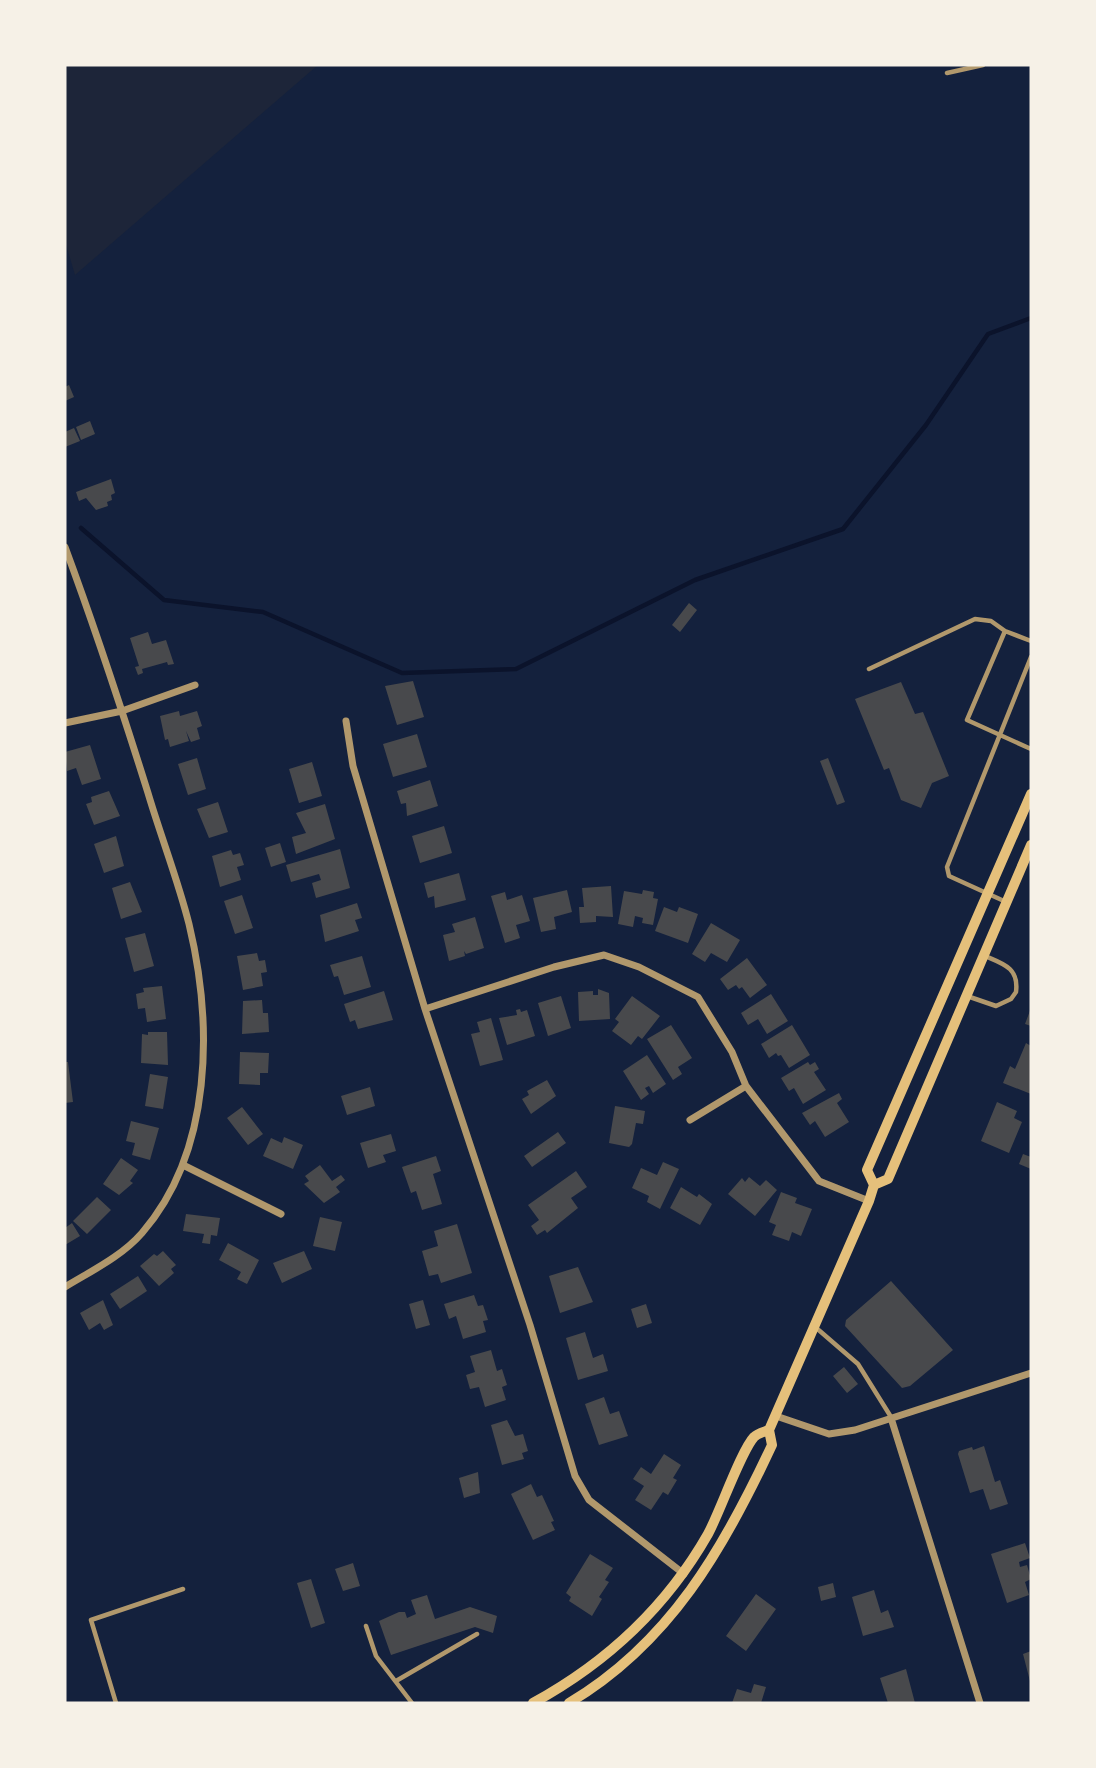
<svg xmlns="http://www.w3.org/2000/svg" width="1096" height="1768" font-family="Figtree,sans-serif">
<rect width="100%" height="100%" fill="#14213d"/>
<!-- green -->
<path fill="#1d2539" d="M 65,65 L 318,65 L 75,275 L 65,241 Z"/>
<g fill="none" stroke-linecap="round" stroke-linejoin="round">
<!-- stream -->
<path stroke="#0b132b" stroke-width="4.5" d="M 81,528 L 164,600 L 263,612 L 402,673 L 516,669 L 695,580 L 843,529 L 926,425 L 988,334 L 1031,318"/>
</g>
<!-- building -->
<path fill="#48494c" d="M 69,385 L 74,397 L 65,401 L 65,387 Z
M 90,421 L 95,434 L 81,440 L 76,427 Z
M 74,428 L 80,441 L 65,447 L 65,432 Z
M 111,479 L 115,493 L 111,495 L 112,500 L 107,502 L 108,506 L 96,510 L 86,498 L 79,501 L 76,492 Z
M 689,603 L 697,610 L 680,632 L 672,625 Z
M 148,632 L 152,644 L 166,640 L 174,664 L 168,665 L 167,662 L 142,669 L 143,673 L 138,675 L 135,667 L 139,666 L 130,638 Z
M 413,681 L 424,717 L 397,725 L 385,686 Z
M 901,682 L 915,714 L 923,712 L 949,776 L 932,783 L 921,808 L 901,800 L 889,768 L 884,770 L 855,699 Z
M 179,711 L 180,716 L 197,711 L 202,726 L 197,728 L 200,739 L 191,742 L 186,731 L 189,741 L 170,747 L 168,739 L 165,740 L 160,716 Z
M 417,734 L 427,767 L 393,777 L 383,744 Z
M 90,745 L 101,779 L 82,785 L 76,768 L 67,771 L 65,752 Z
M 197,758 L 206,789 L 188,795 L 178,764 Z
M 828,758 L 845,802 L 837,805 L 820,761 Z
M 312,762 L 322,796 L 299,803 L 289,769 Z
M 430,780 L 438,806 L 407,816 L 406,803 L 401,804 L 397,791 Z
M 109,791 L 120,816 L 94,825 L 86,804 L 92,802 L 91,797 Z
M 218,802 L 228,832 L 209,838 L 197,809 Z
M 325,804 L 335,839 L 296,854 L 292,837 L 306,833 L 296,813 Z
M 444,826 L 452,853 L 420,863 L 412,836 Z
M 116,836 L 124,866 L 104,873 L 94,844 Z
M 280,843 L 286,862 L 271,867 L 265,848 Z
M 340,849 L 350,888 L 316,898 L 312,883 L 321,880 L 319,874 L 291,882 L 286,865 Z
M 231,850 L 233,855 L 240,853 L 244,865 L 237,867 L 241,880 L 220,887 L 212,856 Z
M 459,873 L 466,900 L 435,908 L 434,896 L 428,898 L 424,883 Z
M 130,882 L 142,912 L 121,919 L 112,888 Z
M 611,886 L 613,917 L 596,916 L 596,922 L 580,923 L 579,907 L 584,907 L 582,888 Z
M 567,890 L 572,912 L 554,917 L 556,929 L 541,932 L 533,898 Z
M 643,890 L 654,892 L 653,898 L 658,899 L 653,925 L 642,923 L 643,918 L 635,916 L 633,927 L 618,924 L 624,891 L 642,894 Z
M 505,892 L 507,900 L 522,895 L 530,921 L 516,925 L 520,938 L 505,943 L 491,896 Z
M 242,895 L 253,928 L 235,934 L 224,901 Z
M 357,903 L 362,918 L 355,920 L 359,931 L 325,942 L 320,915 Z
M 664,907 L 677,912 L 679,907 L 698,914 L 688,943 L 655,931 Z
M 475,917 L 484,948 L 466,954 L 464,951 L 465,956 L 449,961 L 443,935 L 455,932 L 452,924 Z
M 711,923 L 740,940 L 727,962 L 711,953 L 705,962 L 692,954 Z
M 145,933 L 154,966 L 134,972 L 125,938 Z
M 257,953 L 259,961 L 265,960 L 267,972 L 261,973 L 263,986 L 243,990 L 237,956 Z
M 362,956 L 371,987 L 344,995 L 338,976 L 334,977 L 330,965 Z
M 747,958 L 767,985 L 750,998 L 742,987 L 739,989 L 736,985 L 728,990 L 720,979 Z
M 162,986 L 166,1019 L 147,1022 L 145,1008 L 138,1009 L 136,994 L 144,992 L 143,988 Z
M 598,989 L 609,993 L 610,1019 L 579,1021 L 578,992 L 593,991 L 593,995 L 598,995 Z
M 384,991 L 393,1020 L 358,1029 L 355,1020 L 350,1022 L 344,1004 Z
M 771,994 L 788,1021 L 767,1034 L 758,1019 L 748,1025 L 741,1013 Z
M 561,996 L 571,1028 L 548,1036 L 538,1003 Z
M 632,996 L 660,1016 L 642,1039 L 638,1036 L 631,1045 L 612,1031 L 619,1022 L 615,1019 Z
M 262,1000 L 263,1013 L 268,1013 L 269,1032 L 242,1034 L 243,1001 Z
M 1031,1008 L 1031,1026 L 1025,1024 Z
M 520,1009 L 521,1012 L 527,1010 L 535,1036 L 507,1045 L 499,1018 L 517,1015 L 516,1010 Z
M 491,1018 L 503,1060 L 480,1066 L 471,1034 L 480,1032 L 477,1022 Z
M 671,1025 L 692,1058 L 678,1067 L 682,1074 L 673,1080 L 647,1039 Z
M 792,1025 L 810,1055 L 789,1068 L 781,1055 L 778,1056 L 776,1053 L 769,1058 L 761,1044 Z
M 148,1032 L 167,1032 L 168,1065 L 141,1063 L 142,1034 L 148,1035 Z
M 1026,1043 L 1031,1046 L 1031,1094 L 1003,1083 L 1010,1066 L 1015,1069 Z
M 240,1052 L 269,1053 L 268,1073 L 260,1073 L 260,1085 L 239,1084 Z
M 647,1055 L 666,1084 L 653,1093 L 649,1086 L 645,1088 L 649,1094 L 641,1100 L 623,1071 Z
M 65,1062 L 68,1062 L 73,1102 L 65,1103 Z
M 808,1062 L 810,1065 L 815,1062 L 819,1069 L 814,1072 L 826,1090 L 803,1104 L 794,1088 L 789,1091 L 781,1078 Z
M 150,1074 L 168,1077 L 163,1109 L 145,1106 Z
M 547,1080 L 556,1096 L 531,1114 L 522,1099 L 529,1095 L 527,1091 Z
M 370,1087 L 375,1106 L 347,1115 L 341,1096 Z
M 839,1093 L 842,1099 L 837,1103 L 849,1122 L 825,1137 L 815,1121 L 810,1125 L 802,1113 Z
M 997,1102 L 1017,1111 L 1014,1118 L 1022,1122 L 1009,1153 L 981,1141 Z
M 615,1106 L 645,1111 L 643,1124 L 636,1123 L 632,1144 L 629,1147 L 609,1143 Z
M 242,1107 L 263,1134 L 248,1145 L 227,1118 Z
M 131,1121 L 159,1128 L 150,1160 L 132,1155 L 135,1143 L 126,1141 Z
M 558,1132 L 566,1143 L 532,1167 L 524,1156 Z
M 391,1134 L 396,1151 L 383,1155 L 386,1162 L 368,1168 L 360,1143 Z
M 284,1137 L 303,1145 L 293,1169 L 263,1156 L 271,1138 L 282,1143 Z
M 1023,1154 L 1031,1157 L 1031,1169 L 1019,1164 Z
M 436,1156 L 441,1171 L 433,1174 L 442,1204 L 422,1210 L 416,1191 L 411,1193 L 402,1167 Z
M 121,1158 L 138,1170 L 130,1181 L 133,1183 L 119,1195 L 103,1184 Z
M 663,1162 L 679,1169 L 660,1209 L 647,1202 L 649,1196 L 632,1188 L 641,1168 L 657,1175 Z
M 320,1165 L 332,1181 L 341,1175 L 345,1180 L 336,1187 L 340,1192 L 324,1203 L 304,1184 L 309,1181 L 305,1176 Z
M 576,1171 L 587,1187 L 571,1198 L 578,1208 L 547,1233 L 545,1230 L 537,1235 L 531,1226 L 539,1220 L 528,1205 Z
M 749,1177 L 760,1186 L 766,1180 L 777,1190 L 755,1216 L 728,1194 L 742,1178 L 745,1182 Z
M 681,1187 L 697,1197 L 699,1194 L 712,1204 L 700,1225 L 670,1208 Z
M 781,1192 L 797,1198 L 795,1203 L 812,1209 L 801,1236 L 792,1232 L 789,1241 L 772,1235 L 776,1225 L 769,1222 Z
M 97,1197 L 111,1210 L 87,1234 L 73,1221 Z
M 186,1214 L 220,1218 L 217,1236 L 211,1235 L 210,1244 L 202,1243 L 204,1234 L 183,1231 Z
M 320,1217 L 342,1222 L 335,1251 L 313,1246 Z
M 72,1223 L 80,1236 L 65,1245 L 65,1228 Z
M 457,1224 L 472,1273 L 441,1283 L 438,1274 L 429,1276 L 422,1251 L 438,1246 L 434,1231 Z
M 228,1243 L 259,1260 L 247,1284 L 237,1279 L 241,1272 L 219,1260 Z
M 163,1251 L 176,1265 L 171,1269 L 174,1273 L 159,1286 L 140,1266 L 154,1254 L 157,1256 Z
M 304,1251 L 312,1269 L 282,1283 L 273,1263 Z
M 578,1267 L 593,1302 L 560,1313 L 549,1276 Z
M 138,1276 L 147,1291 L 120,1309 L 110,1294 Z
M 891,1281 L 953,1350 L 910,1386 L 902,1388 L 845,1326 L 846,1320 Z
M 474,1295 L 478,1306 L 483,1305 L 488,1320 L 483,1321 L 486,1332 L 463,1339 L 456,1316 L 449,1319 L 444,1304 Z
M 103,1300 L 113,1325 L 104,1330 L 100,1323 L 89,1330 L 80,1313 Z
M 423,1300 L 430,1325 L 416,1329 L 409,1304 Z
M 646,1304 L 652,1323 L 637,1328 L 631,1309 Z
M 585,1332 L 593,1358 L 603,1354 L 608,1371 L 578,1380 L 566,1338 Z
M 491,1350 L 497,1371 L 502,1369 L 507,1385 L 502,1387 L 506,1400 L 485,1407 L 479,1387 L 470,1389 L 466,1375 L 475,1372 L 470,1356 Z
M 844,1367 L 858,1384 L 847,1393 L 833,1376 Z
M 604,1397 L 610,1414 L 619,1411 L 628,1436 L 599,1445 L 585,1404 Z
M 507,1420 L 515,1436 L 523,1434 L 528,1451 L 522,1453 L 524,1459 L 502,1465 L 491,1425 Z
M 984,1446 L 995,1482 L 1000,1480 L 1008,1504 L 990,1510 L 983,1489 L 970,1493 L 958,1454 L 959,1451 L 972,1447 L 973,1450 Z
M 664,1454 L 681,1465 L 673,1478 L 677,1480 L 668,1495 L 663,1492 L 651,1510 L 635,1500 L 644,1486 L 633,1479 L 641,1467 L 651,1474 Z
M 478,1472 L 480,1493 L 464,1498 L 459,1478 Z
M 531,1484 L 537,1497 L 542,1495 L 554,1521 L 551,1522 L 555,1530 L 533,1540 L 511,1494 Z
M 1025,1543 L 1030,1558 L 1019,1562 L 1020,1567 L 1027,1565 L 1031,1579 L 1025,1582 L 1029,1595 L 1007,1603 L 991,1554 Z
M 590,1554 L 613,1568 L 605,1580 L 609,1582 L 599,1597 L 602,1599 L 592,1616 L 569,1601 L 571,1597 L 566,1593 Z
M 353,1563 L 360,1586 L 343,1591 L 335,1569 Z
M 311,1579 L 325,1623 L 311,1628 L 297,1583 Z
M 833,1583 L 836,1597 L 821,1601 L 818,1587 Z
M 874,1590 L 881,1613 L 888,1610 L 894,1627 L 863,1636 L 852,1597 Z
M 756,1594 L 776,1609 L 746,1651 L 726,1636 Z
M 427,1595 L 435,1619 L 470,1607 L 497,1616 L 493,1633 L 475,1627 L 391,1655 L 379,1621 L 399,1612 L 405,1612 L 407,1618 L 416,1614 L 411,1600 Z
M 1031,1651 L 1031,1685 L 1023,1654 Z
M 906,1669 L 915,1703 L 888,1703 L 880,1678 Z
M 754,1684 L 766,1687 L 761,1703 L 732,1703 L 737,1689 L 751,1693 Z"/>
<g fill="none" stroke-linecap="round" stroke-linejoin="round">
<!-- service -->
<path stroke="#b1986c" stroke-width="4.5" d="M 947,73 L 983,65
M 1031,641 L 1005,631 L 967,720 L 1031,749
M 869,669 L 975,619 L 991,621 L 1005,631
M 1004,901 L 949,876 L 947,867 L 1031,657
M 967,996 L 996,1006 L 1011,999 L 1016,992 C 1019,968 1004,964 985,956
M 814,1326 L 858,1364 L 891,1417
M 366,1626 L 376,1656 L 412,1703
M 396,1681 L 477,1634
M 116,1703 L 91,1620 L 183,1589"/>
<!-- minor -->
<path stroke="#b1986c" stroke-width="7" d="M 65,547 C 95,628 122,710 148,793 C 161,837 178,880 189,924 C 213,1024 213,1151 142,1233 C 121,1257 91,1271 65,1287
M 346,721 L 353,766 L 425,1009 L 530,1325 L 575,1476 L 589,1500 L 684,1574
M 65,723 L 122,711 L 195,685
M 425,1009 L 554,967 L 604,955 L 639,967 L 698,997 L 732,1052 L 746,1086 L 819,1181 L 869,1201
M 690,1120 L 746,1086
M 183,1165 L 281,1214
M 776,1416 L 829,1434 L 855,1430 L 1031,1373
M 891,1418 L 980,1703"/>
<!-- secondary -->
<path stroke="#e5c07b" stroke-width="10" d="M 874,1185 L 888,1179 L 1031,845
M 533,1703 C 606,1663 667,1606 708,1534 C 720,1512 741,1451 754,1437 C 758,1433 764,1432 769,1430 L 869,1201 L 874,1185 L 867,1170 L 1031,794
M 569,1703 C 670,1643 724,1548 772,1445 L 769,1430"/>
</g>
<!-- border -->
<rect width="1096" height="1768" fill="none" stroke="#f6f1e7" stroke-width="133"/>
</svg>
